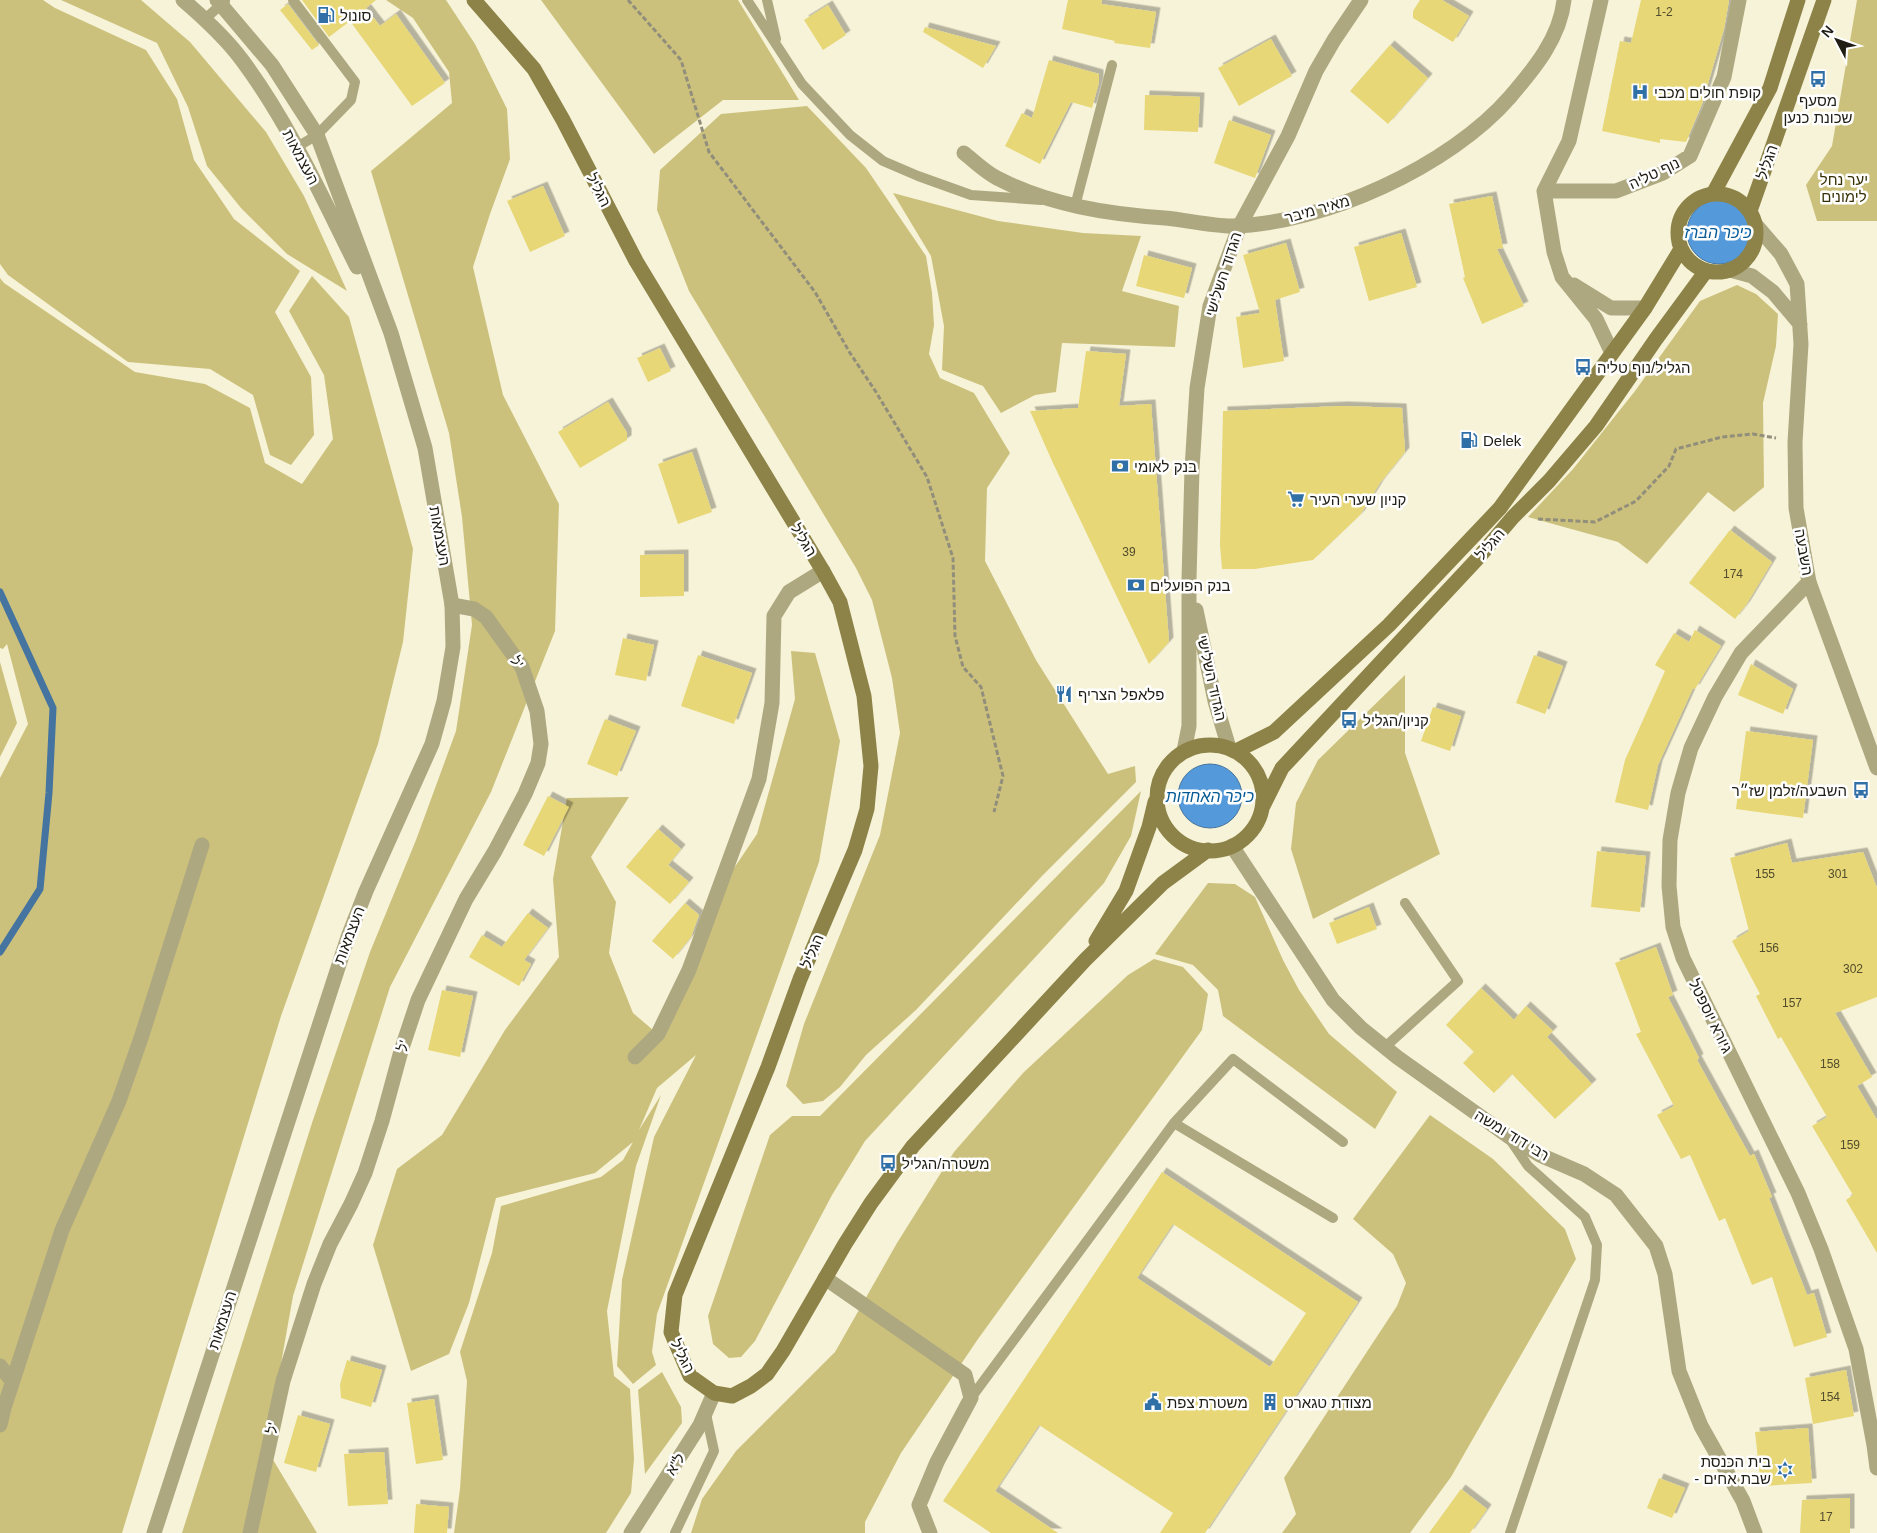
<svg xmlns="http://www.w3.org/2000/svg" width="1877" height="1533" font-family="Arial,'Noto Sans Hebrew',sans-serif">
<defs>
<filter id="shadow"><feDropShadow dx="4.5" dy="-4.5" stdDeviation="0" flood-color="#0004"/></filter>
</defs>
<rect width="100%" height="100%" fill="#f7f3d8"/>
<!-- green -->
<path fill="#ccc17c" d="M 0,0 L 43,0 L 55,8 L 146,50 L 177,99 L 194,160 L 234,219 L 300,271 L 275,312 L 311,377 L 314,435 L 291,465 L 270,455 L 253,395 L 210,369 L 128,362 L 8,275 L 0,264 Z
M 61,0 L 141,0 L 190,42 L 266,132 L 304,196 L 347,291 L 287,254 L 241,208 L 207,166 L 188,107 L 157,43 Z
M 386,0 L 446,0 L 475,44 L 507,109 L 510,159 L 490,214 L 473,267 L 503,395 L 559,504 L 555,631 L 491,792 L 390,987 L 293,1296 L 266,1448 L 317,1533 L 182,1533 L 312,1123 L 370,952 L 416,840 L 456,731 L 472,625 L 462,517 L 449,433 L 371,171 L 452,103 L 449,72 L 413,18 Z
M 541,0 L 738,0 L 799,100 L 723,100 L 654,154 Z
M 1857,0 L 1877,0 L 1877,221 L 1817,221 L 1806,185 L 1832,146 Z
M 807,106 L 866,168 L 926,256 L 932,293 L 934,325 L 929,354 L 940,378 L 974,393 L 1010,453 L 987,488 L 985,561 L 1036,660 L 1108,774 L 1135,766 L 1136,782 L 1042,876 L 916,1010 L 866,1055 L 840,1087 L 823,1101 L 803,1104 L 786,1086 L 804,1024 L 880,835 L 900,733 L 892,678 L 872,600 L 856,568 L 689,291 L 657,210 L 660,170 L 721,114 Z
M 893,193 L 998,221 L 1083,233 L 1141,236 L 1122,291 L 1179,306 L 1175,347 L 1062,343 L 1056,392 L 1035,395 L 1001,413 L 983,386 L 942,370 L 944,326 L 931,256 Z
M 312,276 L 349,317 L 413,549 L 403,642 L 378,744 L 281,1016 L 122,1533 L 0,1533 L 0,778 L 28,724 L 7,644 L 3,649 L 0,648 L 0,278 L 4,283 L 135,372 L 205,384 L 250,408 L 265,463 L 302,484 L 333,439 L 324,375 L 289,311 Z
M 1737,285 L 1756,294 L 1778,314 L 1776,346 L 1763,403 L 1764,487 L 1734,512 L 1708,492 L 1647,564 L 1618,542 L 1528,517 L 1573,469 L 1635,391 L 1700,301 Z
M 791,651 L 815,653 L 840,741 L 819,862 L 657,1314 L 652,1352 L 656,1365 L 633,1384 L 617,1366 L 622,1280 L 654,1137 L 696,1055 L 657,1088 L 639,1130 L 661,1095 L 636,1166 L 607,1311 L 614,1376 L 630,1389 L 634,1459 L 631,1493 L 606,1533 L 454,1533 L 460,1489 L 467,1381 L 460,1352 L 492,1253 L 501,1206 L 601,1177 L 623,1160 L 633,1142 L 595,1173 L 496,1198 L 469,1303 L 449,1354 L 411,1371 L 373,1245 L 397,1169 L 442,1135 L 505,1030 L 559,957 L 553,879 L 567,798 L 629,797 L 591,857 L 616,902 L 609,953 L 633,1013 L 653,1030 L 726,880 L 757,834 L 795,699 Z
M 0,662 L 17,723 L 0,757 Z
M 1405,675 L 1405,753 L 1440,854 L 1313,919 L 1291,849 L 1296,803 L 1318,760 Z
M 1141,791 L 1131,836 L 1104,883 L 865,1141 L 832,1195 L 755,1341 L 741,1357 L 729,1358 L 713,1344 L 708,1316 L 770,1135 L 792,1116 L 820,1116 Z
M 1208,883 L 1235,884 L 1255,897 L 1283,960 L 1299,990 L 1329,1034 L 1397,1092 L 1375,1129 L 1223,1016 L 1218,990 L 1193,965 L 1155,954 Z
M 1154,959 L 1183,967 L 1208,994 L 1202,1030 L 978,1339 L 901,1453 L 865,1522 L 865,1533 L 691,1533 L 702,1499 L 736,1451 L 835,1352 L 897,1243 L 954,1152 L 1023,1073 L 1128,975 Z
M 1430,1115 L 1493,1159 L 1565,1229 L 1576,1259 L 1451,1477 L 1410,1533 L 1282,1533 L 1296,1514 L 1284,1478 L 1397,1306 L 1406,1283 L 1393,1254 L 1353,1219 Z
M 662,1372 L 681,1407 L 682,1423 L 645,1474 L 638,1390 Z"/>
<!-- water -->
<path fill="#549ada" stroke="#44749f" d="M1687 232a32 32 0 1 1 64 0a32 32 0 1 1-64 0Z
M1178 796a32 32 0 1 1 64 0a32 32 0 1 1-64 0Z"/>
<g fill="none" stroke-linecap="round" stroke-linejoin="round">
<!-- stream -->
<path stroke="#44749f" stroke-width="7" d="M 0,592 L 53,708 L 49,793 L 40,889 L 0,952"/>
</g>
<!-- building -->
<path fill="#e7d777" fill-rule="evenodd" filter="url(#shadow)" d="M 302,0 L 376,0 L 366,8 L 380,26 L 396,14 L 445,83 L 412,106 L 350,21 L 329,37 Z
M 1068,0 L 1102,0 L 1101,4 L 1156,12 L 1150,48 L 1114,43 L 1115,41 L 1062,29 Z
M 1420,0 L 1442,0 L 1469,16 L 1453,42 L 1413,18 L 1413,11 Z
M 1641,0 L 1729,0 L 1724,29 L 1702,104 L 1686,142 L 1660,139 L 1660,143 L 1602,131 L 1620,41 L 1631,43 Z
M 288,4 L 319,45 L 312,50 L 280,10 Z
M 828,5 L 846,35 L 823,50 L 804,20 Z
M 925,27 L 996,46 L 983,68 L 923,32 Z
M 1271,39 L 1292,76 L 1239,106 L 1218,68 Z
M 1390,45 L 1428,78 L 1388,124 L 1350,91 Z
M 1049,60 L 1099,74 L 1099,82 L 1092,108 L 1071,102 L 1040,164 L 1005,146 L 1022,113 L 1032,118 Z
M 1145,95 L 1200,97 L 1198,132 L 1144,130 Z
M 1229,120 L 1271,135 L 1255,178 L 1214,163 Z
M 543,186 L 565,236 L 530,252 L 507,201 Z
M 1492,196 L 1503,248 L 1497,249 L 1524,306 L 1482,324 L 1463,278 L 1465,277 L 1449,204 Z
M 1401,233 L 1417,287 L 1369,301 L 1354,247 Z
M 1286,243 L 1300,292 L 1275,300 L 1284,361 L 1243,368 L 1236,317 L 1260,313 L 1243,255 Z
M 1144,255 L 1192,268 L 1184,298 L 1136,286 Z
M 660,348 L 671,371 L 648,382 L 637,358 Z
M 1086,351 L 1126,354 L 1119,406 L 1151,404 L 1169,642 L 1149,664 L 1052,461 L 1030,411 L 1078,408 Z
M 608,402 L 627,433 L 627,440 L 580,468 L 558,432 Z
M 1343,406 L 1402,408 L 1405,452 L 1380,483 L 1360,515 L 1313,560 L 1255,569 L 1222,569 L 1220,545 L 1223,411 Z
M 692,452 L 712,512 L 678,524 L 658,464 Z
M 1730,530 L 1772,562 L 1746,605 L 1735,619 L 1689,583 Z
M 684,554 L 684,596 L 640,597 L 640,555 Z
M 1695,630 L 1721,646 L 1695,689 L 1693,688 L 1658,765 L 1648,810 L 1615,802 L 1625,760 L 1665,671 L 1655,665 L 1674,633 L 1689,642 Z
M 623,638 L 654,645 L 646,681 L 615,675 Z
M 698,655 L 752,673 L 734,724 L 681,706 Z
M 1534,655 L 1563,666 L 1545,714 L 1516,703 Z
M 1751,664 L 1793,689 L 1783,714 L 1738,695 Z
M 1433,707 L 1461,716 L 1450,751 L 1421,741 Z
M 605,719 L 636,731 L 617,776 L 587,764 Z
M 1746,731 L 1813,740 L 1803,818 L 1736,809 Z
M 548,796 L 569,807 L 544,856 L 523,845 Z
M 658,829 L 681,849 L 668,865 L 689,882 L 670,904 L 626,867 Z
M 1787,843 L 1792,863 L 1863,852 L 1877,888 L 1877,997 L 1835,1013 L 1872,1077 L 1857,1086 L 1877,1120 L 1877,1253 L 1846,1200 L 1853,1195 L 1812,1126 L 1827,1117 L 1781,1037 L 1778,1039 L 1756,996 L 1760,994 L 1732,941 L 1749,931 L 1730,858 Z
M 1597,851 L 1646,856 L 1640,912 L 1591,907 Z
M 685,903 L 699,915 L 691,937 L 673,959 L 652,941 Z
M 1369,907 L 1377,929 L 1337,944 L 1329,923 Z
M 528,913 L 548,928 L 524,960 L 531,964 L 519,986 L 469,957 L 482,935 L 502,947 Z
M 1656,947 L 1673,995 L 1668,997 L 1699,1058 L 1697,1060 L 1750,1156 L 1754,1154 L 1772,1197 L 1769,1198 L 1807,1295 L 1814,1293 L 1827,1337 L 1794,1347 L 1772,1277 L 1752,1285 L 1725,1218 L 1719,1221 L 1690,1155 L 1681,1159 L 1657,1115 L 1674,1106 L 1636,1034 L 1641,1032 L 1615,963 Z
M 1481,988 L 1514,1020 L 1526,1006 L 1553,1031 L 1547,1037 L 1592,1084 L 1555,1119 L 1512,1074 L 1494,1093 L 1463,1063 L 1474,1052 L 1446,1025 Z
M 442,990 L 473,996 L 460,1057 L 428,1050 Z
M 1162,1172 L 1358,1302 L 1205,1533 L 1160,1533 L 1173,1513 L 1039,1425 L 995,1491 L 1058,1533 L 991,1533 L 943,1501 ZM 1173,1224 L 1306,1313 L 1270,1367 L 1137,1278 Z
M 347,1360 L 382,1370 L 371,1407 L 341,1398 L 340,1384 Z
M 1846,1370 L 1854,1416 L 1813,1424 L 1805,1378 Z
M 434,1399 L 443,1460 L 416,1464 L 407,1403 Z
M 298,1415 L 330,1424 L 316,1472 L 284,1463 Z
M 1808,1428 L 1812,1483 L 1761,1486 L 1755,1432 Z
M 384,1452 L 388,1504 L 348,1506 L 344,1454 Z
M 1659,1478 L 1685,1488 L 1672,1518 L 1647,1508 Z
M 1461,1489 L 1487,1509 L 1470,1533 L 1429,1533 Z
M 1850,1498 L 1850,1533 L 1800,1533 L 1802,1500 Z
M 416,1504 L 449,1507 L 447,1533 L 414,1533 Z"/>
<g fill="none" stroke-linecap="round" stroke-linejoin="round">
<!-- path -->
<path stroke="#918e7b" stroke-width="3" stroke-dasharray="5 2.5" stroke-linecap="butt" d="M 628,0 L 681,60 L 709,152 L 815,292 L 850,353 L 876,392 L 927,477 L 953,558 L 955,636 L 963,667 L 981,687 L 1003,776 L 994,812
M 1538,519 L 1595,522 L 1636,501 L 1669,466 L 1676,449 L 1722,437 L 1753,434 L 1776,438"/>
<!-- service -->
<path stroke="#aea881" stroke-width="10" d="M 293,0 L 355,82 L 351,100 L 317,135 L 297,147
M 747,0 L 802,84 L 850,135 L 883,161 L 918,176 L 971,195 L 1041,200
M 767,0 L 776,39
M 205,19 L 225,1
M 1075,206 L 1112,65
M 1385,1047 L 1458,981 L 1405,903
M 1174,1123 L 1233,1059 L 1343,1142
M 971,1398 L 1174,1123 L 1333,1218
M 675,1533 L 714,1451 L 706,1414
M 1510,1533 L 1595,1280 L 1597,1245 L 1585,1217 L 1528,1166 L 1511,1141"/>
<!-- minor -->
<path stroke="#aea881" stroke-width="15" d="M 1601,0 L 1569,141 L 1544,191 L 1554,252 L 1562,277 L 1596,319 L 1612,353
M 964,153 C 974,161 985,172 997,178 C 1049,205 1107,214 1165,218 C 1187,220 1210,226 1232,226 C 1324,224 1450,166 1510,97 C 1534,69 1560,38 1564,0
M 1544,191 L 1616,191 L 1663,173 L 1690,156 L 1724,77 L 1739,0
M 1574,285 L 1611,308 L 1645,308
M 1809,582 L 1741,653 L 1715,697 L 1691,748 L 1678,793 L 1670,840 L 1669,886 L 1673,927 L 1683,958 L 1798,1193 L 1821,1249 L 1856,1349 L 1874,1445 L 1877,1468
M 1232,846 L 1333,1000 L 1361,1028 L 1397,1057 L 1508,1136 L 1540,1155 L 1584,1174 L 1616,1195 L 1656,1246 L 1665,1274 L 1679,1371 L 1701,1426 L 1743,1501 L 1755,1533
M 635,1057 L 658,1034 L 689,970 L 759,779 L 772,703 L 774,616 L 789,592 L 823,571
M 825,1278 L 965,1375 L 971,1398 L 937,1462 L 919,1505 L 930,1533
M 0,1366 L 12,1381
M 0,1425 L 4,1408 L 62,1230 L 119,1101 L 142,1035 L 202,845
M 250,1533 L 283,1381 L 314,1284 L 330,1244 L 351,1204 L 365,1173 L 382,1121 L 401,1051 L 418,1000 L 466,899 L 495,851 L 525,794 L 538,763 L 541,744 L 537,711 L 522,667 L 486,617 L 474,609 L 452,605
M 631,1533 L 700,1425 L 714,1393"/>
<!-- tertiary -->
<path stroke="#aea881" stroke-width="15" d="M 183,0 C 204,18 225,37 242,60 C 289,123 322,197 357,267
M 1755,224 L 1781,254 L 1797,284 L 1801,344 L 1795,442 L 1796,508 L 1809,582 L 1877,768
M 1730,270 L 1752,276 L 1773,292 L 1800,324
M 1196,610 L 1215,701 L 1229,748
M 1184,751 L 1189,726 L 1189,579 L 1192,469 L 1197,388 L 1210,306 L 1240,225 L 1288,136 L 1316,71 L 1334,40 L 1361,0
M 154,1533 L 348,937 L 366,891 L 432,744 L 444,701 L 453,647 L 452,605 L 425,448 L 391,333 L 317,135 L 272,65 L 217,0"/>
<!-- secondary -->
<path stroke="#8d8348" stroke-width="15" d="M 474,0 L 534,69 L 563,120 L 636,261 L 823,571 L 840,602 L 864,696 L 871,766 L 867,809 L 855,850 L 800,979 L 768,1067 L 675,1295 L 671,1332 L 690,1376 L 714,1393 L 732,1396 L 751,1386 L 767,1374 L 783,1351 L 845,1244 L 871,1203 L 913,1146 L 1085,960 L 1163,883 L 1208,850
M1678 233a39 39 0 1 1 78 0a39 39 0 1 1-78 0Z
M 1713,194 L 1770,88 L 1798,0
M 1750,211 L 1824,0
M1157 798a53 53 0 1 1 106 0a53 53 0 1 1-106 0Z
M 1236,751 L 1274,732 L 1389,625 L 1500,508 L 1645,308 L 1681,249
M 1263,806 L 1282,768 L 1479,557 L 1513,517 L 1549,481 L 1596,426 L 1656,339 L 1706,271
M 1096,941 L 1126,891 L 1149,827 L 1155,802"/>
</g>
<!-- icons -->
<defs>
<g id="fuel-bare" transform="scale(1.35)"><path d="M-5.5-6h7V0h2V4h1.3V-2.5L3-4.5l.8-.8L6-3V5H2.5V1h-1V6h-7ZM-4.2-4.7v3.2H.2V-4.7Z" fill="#3170a7" stroke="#fff" stroke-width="2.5" paint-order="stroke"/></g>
<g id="bus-bare" transform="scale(1.35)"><path d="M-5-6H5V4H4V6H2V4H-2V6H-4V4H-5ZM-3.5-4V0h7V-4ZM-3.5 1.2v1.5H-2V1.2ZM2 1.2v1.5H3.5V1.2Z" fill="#3170a7" stroke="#fff" stroke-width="2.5" paint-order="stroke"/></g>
<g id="hospital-bare" transform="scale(1.35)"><path d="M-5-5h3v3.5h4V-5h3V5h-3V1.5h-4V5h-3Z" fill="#3170a7" stroke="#fff" stroke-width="2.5" paint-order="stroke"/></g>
<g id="bank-bare" transform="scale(1.35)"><path d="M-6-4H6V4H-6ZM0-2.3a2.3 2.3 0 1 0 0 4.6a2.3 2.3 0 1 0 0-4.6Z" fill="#3170a7" stroke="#fff" stroke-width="2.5" paint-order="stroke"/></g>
<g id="supermarket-bare" transform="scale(1.35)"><path d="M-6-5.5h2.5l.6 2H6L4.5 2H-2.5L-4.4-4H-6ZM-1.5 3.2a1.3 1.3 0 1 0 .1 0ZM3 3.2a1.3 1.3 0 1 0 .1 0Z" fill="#3170a7" stroke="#fff" stroke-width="2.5" paint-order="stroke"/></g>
<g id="restaurant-bare" transform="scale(1.35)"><path d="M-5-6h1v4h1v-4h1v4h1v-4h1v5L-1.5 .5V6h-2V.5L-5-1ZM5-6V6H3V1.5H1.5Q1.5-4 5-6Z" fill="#3170a7" stroke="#fff" stroke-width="2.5" paint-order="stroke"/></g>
<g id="civic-bare" transform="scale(1.35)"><path d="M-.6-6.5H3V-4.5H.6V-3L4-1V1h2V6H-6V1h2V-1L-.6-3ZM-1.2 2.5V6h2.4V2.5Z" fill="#3170a7" stroke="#fff" stroke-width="2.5" paint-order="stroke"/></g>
<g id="building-bare" transform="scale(1.35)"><path d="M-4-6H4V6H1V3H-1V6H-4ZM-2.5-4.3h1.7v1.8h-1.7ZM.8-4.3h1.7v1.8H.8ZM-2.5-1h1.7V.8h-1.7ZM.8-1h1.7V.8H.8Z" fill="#3170a7" stroke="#fff" stroke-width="2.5" paint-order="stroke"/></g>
<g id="synagogue-bare" transform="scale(1.35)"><path d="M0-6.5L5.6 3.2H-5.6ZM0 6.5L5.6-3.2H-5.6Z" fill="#3170a7" stroke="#fff" stroke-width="2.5" paint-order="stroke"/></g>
</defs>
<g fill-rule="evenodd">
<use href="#fuel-bare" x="326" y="15"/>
<use href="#bus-bare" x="1818" y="79"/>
<use href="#hospital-bare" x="1640" y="92"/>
<use href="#bus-bare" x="1583" y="367"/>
<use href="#fuel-bare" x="1469" y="440"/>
<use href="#bank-bare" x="1120" y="466"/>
<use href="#supermarket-bare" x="1296" y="499"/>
<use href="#bank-bare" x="1136" y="585"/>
<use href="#restaurant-bare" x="1064" y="694"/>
<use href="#bus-bare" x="1349" y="720"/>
<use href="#bus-bare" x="1861" y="790"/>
<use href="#bus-bare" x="888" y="1163"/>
<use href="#civic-bare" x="1153" y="1402"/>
<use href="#building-bare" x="1270" y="1402"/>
<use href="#synagogue-bare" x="1785" y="1470"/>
</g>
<g text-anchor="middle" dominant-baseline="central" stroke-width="5" stroke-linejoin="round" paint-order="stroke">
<!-- number labels -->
<g font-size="12" fill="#514c2d">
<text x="1664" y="12">1-2</text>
<text x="1129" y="552">39</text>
<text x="1733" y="574">174</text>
<text x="1765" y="874">155</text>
<text x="1838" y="874">301</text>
<text x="1769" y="948">156</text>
<text x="1853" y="969">302</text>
<text x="1792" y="1003">157</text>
<text x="1830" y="1064">158</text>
<text x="1850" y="1145">159</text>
<text x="1830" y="1397">154</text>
<text x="1826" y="1517">17</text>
</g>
<!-- poi labels -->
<g font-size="15" fill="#1f1d14" stroke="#fff" text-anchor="start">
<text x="340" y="15">סונול</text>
<text x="1654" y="92">קופת חולים מכבי</text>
<text x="1818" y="100" text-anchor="middle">מסעף<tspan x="1818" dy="17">שכונת כנען</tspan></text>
<text x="1597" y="367">הגליל/נוף טליה</text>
<text x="1483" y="440">Delek</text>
<text x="1134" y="466">בנק לאומי</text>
<text x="1310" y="499">קניון שערי העיר</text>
<text x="1150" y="585">בנק הפועלים</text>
<text x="1078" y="694">פלאפל הצריף</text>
<text x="1363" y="720">קניון/הגליל</text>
<text x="1847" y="790" text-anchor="end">השבעה/זלמן שז״ר</text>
<text x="902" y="1163">משטרה/הגליל</text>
<text x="1167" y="1402">משטרת צפת</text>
<text x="1284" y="1402">מצודת טגארט</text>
<text x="1771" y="1461" text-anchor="end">בית הכנסת<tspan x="1771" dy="17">- שבת אחים</tspan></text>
</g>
<!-- street labels -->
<g font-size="15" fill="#1f1d14" stroke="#fff">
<text transform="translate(301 157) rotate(62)">העצמאות</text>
<text transform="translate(1767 162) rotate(-71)">הגליל</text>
<text transform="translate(1654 173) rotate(-25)">נוף טליה</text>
<text transform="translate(599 190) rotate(63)">הגליל</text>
<text transform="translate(1317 209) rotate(-16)">מאיר מיבר</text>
<text transform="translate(1223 274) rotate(-72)">הגדוד השלישי</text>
<text transform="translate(440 536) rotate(80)">העצמאות</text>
<text transform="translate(804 540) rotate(59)">הגליל</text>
<text transform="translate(1490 544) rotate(-50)">הגליל</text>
<text transform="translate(1804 552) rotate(80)">השבעה</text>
<text transform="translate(517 662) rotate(59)">ל'</text>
<text transform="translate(1212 678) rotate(77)">הגדוד השלישי</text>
<text transform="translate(349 935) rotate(-69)">העצמאות</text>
<text transform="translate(812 951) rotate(-67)">הגליל</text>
<text transform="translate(1711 1016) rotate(64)">גיורא יוספטל</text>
<text transform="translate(403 1046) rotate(-72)">ל'</text>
<text transform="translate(1512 1135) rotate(31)">רבי דוד ומשה</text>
<text transform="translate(222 1320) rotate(-72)">העצמאות</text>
<text transform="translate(683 1356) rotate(64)">הגליל</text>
<text transform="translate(272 1428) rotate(-78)">ל'</text>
<text transform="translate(675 1464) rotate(-57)">ל"א</text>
</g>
<!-- park labels -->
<g font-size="15" fill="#383106" stroke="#fff">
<text x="1844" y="179">יער נחל<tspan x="1844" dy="17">לימונים</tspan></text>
</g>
<!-- water labels -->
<g font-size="16" font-style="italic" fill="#055994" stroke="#fff">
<text x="1718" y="232">כיכר הברז</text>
<text x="1210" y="796">כיכר האחדות</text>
</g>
</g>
<!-- north arrow -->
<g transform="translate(1837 40) rotate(311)" stroke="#ffffff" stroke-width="4" paint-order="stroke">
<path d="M0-4L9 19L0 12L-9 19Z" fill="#1f1d14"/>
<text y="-8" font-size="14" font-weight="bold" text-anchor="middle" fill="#1f1d14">N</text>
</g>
</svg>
